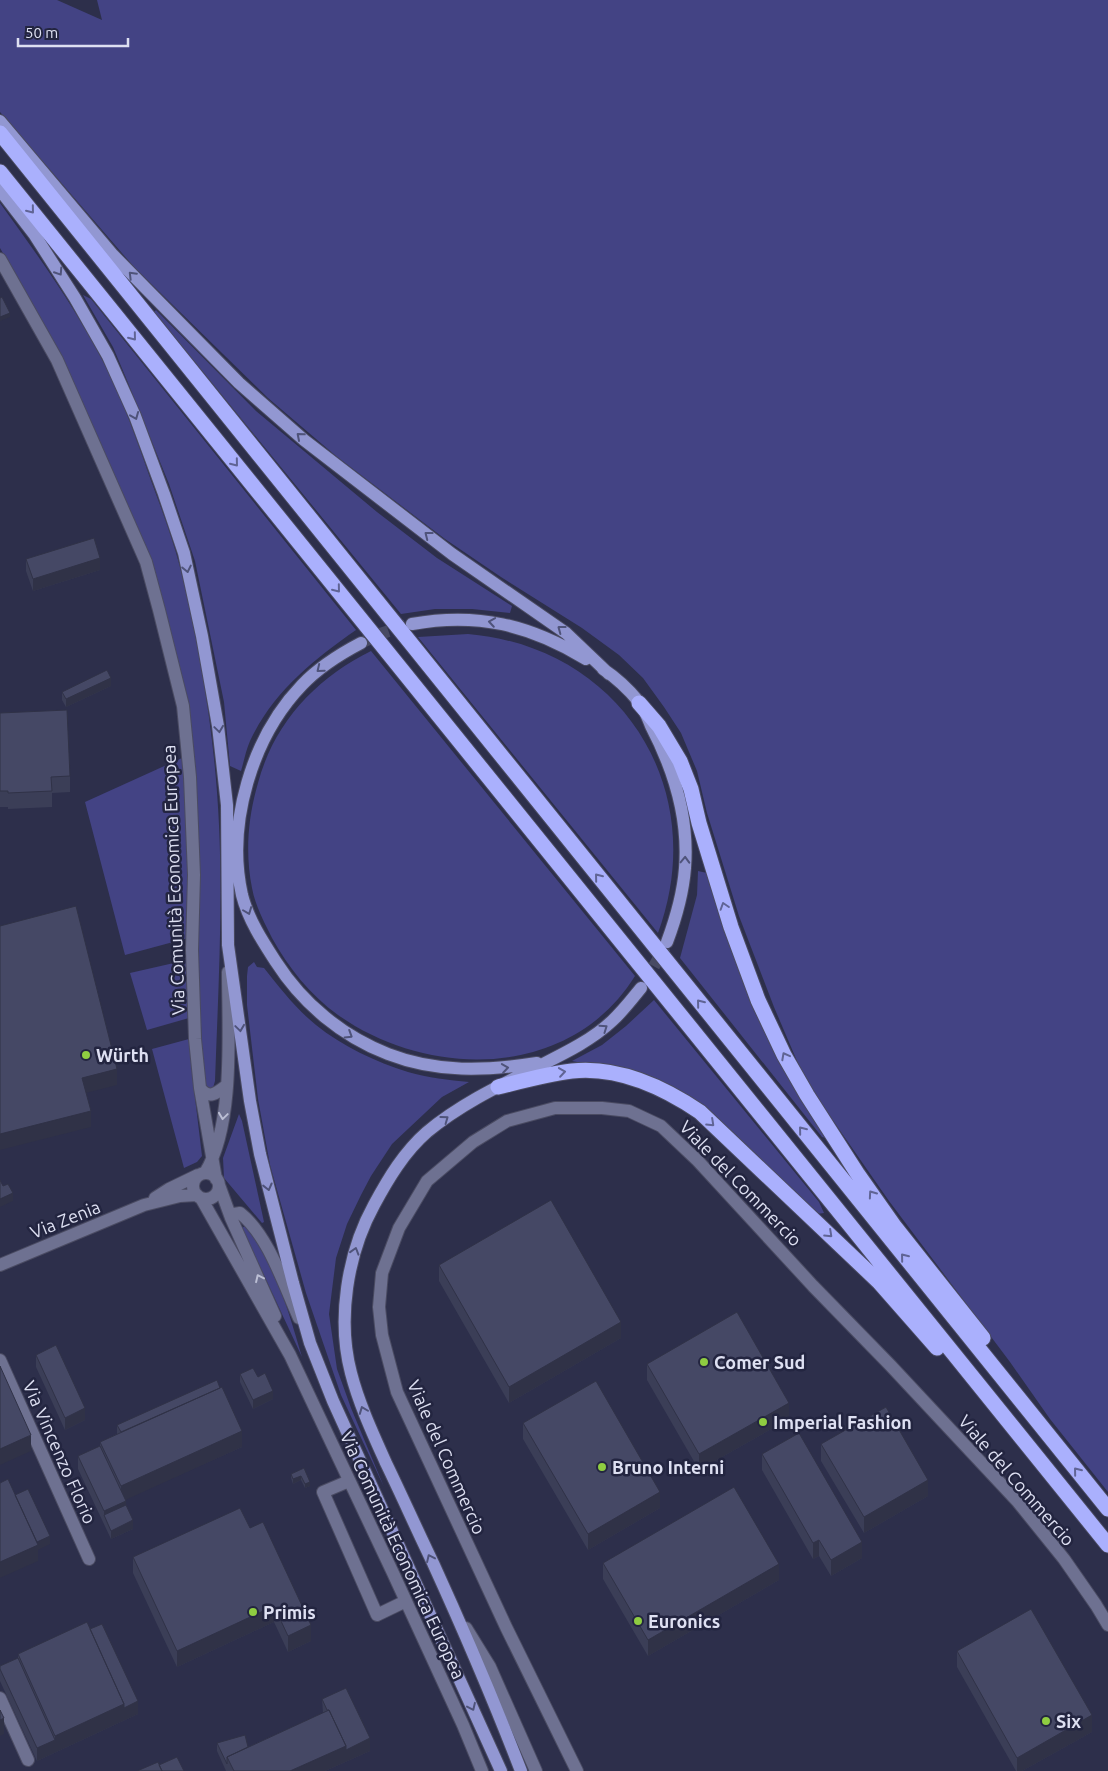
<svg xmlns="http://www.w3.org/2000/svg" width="1108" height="1771" font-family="Ubuntu,sans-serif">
<rect width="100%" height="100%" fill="#2d2f4b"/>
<!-- green -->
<path fill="#434384" d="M 0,0 L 57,0 L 102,20 L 97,0 L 1108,0 L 1108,1492 L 1050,1419 L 1010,1362 L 889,1201 L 818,1099 L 800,1068 L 774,1007 L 739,916 L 707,813 L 697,771 L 681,733 L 664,707 L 643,678 L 619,655 L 582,628 L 501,577 L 445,539 L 336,456 L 268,398 L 134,267 L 0,112 Z
M 0,203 C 39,257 78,311 108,371 C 124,404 137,440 149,475 C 160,505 172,536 180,567 C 201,652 215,738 219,825 C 223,910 218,996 215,1081 L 213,1088 L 208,1089 L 204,1087 L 199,985 L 199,845 L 196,775 L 191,724 L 184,690 L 152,571 L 41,319 L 0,248 Z
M 83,295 L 91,299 L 356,630 C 313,660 273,692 250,741 C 246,750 244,761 241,771 L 230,766 L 224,702 L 195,561 L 169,484 L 126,378 L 113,347 Z
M 156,310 L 256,411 L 377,512 L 437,558 L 512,606 L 510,613 L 472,609 L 435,609 L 401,614 L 154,312 Z
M 468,634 C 621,647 711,789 658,933 L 418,637 Z
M 371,651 L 635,976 C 571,1079 430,1080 338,1015 C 310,995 288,967 272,938 C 264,922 255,905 252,888 C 245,853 248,817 258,783 C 274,723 316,678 371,651 Z
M 182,758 C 190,817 189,878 188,938 L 125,955 L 85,802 Z
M 698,871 L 707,873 L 826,1138 L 822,1137 L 680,958 L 697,895 Z
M 187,960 L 189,1018 L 147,1030 L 130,973 Z
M 254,962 L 257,967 L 264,968 C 280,988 296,1009 316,1025 C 342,1046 376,1062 408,1072 C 428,1078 449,1080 469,1082 L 442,1097 L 392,1144 L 371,1176 L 361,1195 L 347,1224 L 336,1258 L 329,1314 L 337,1369 L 351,1408 L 384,1487 L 341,1395 L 306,1293 L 270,1165 L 258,1099 L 247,1005 L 247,976 L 248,967 Z
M 654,1000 L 819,1202 L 824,1213 L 817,1214 L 703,1106 L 674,1087 L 646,1076 L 572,1061 L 602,1045 L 626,1026 Z
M 189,1039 L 193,1081 L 202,1156 L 197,1162 L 184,1168 L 152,1049 Z
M 239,1114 L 242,1121 L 264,1222 L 262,1223 L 224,1178 L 223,1158 Z
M 245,1226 C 274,1257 290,1317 302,1357 L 242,1228 Z"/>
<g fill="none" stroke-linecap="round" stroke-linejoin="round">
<!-- major-tunnel -->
<path stroke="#484a64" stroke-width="12" stroke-dasharray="12 6" stroke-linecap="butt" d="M 361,643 L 377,635 L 407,625
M 645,982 L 665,947"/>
<!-- minor casing -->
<g stroke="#4a4b62" stroke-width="14">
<path id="minor" d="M 0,259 L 57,360 L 146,562 L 159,610 L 183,706 L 190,777 L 194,875 L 192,950 L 195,1039 L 200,1088 L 216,1179
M 200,1088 C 209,1100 217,1093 227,1085
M 205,1173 C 235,1124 228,1029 228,972
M193 1186a13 13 0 1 1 26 0a13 13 0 1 1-26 0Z
M 219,1185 L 231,1218 L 275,1316
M 155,1198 L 169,1189 L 198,1175
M 201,1198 L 290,1355 L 393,1573 L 463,1725 L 482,1771
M 231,1218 L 234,1214 L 240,1213 C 268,1235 284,1285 299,1318
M 0,1265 L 144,1205 L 180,1196 L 197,1195
M 0,1360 L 89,1559
M 349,1481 L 323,1492 L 377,1615 L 406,1601
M 466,1628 L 490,1667 L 536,1771
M 0,1698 L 28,1760
M 577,1771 L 506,1627 L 397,1392 L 382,1335 L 379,1307 L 382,1273 L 399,1228 L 427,1181 L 473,1142 L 507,1121 L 555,1108 L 602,1108 L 629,1111 L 661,1126 L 698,1161 L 813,1286 L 891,1366 L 1018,1502 L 1064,1559 L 1096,1605 L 1108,1625"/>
</g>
<!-- major casing -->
<g stroke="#4a4b62" stroke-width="14">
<path id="major" d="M 0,121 L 113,255 L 239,383 L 304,440 L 452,554 L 566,633 L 609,674
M 0,190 L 34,234 L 75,298 L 108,356 L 135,416 L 164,494 L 184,553 L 202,636 L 218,726 L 227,805 L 228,945 L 250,1101 L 260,1154 L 293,1283 L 310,1343 L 333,1401 L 501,1771
M 412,624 C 477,612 530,625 586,659
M 361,643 C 340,654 319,667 302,685 C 252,737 226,824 242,895 C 248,919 263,942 276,962 C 303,1004 342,1036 388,1054 C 437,1073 486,1071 537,1063
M 603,669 C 615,677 630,691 639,702 C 644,709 648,718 651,726 C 674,770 689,818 685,868 C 683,894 676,918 667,942
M 521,1771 C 494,1701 464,1631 433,1563 C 417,1530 402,1496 386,1463 C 373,1434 359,1404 351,1373 C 337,1320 347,1254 374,1205 C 388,1179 404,1152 427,1132 C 462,1103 503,1084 543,1064 C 567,1052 593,1039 612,1021 C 623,1011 632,999 641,988"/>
</g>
<!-- highway casing -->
<g stroke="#4a4b62" stroke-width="17">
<path id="highway" d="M 0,133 L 1108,1509
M 0,172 L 1108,1545
M 639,703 L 659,726 L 680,761 L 691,789 L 699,823 L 731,927 L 758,1000 L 784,1055 L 807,1095 L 857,1173 L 895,1227 L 983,1338
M 498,1087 C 522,1081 547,1074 572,1071 C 619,1066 663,1087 700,1112 L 879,1282 L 937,1348"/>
</g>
<!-- minor -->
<use href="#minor" stroke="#6e7191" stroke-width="12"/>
<!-- major -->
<use href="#major" stroke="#9297d2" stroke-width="12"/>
<!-- highway -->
<use href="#highway" stroke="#aab0fd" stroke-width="15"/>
</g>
<!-- wall -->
<path fill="#3b3e57" d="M 26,559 L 100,570 L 33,591 L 26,571 Z
M 111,686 L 66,707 L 62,700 L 62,692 Z
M 0,713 L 70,776 L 70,792 L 52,793 L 52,807 L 8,809 L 8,807 L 0,807 Z
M 439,1265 L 621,1338 L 509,1403 L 439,1281 Z
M 36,1355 L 85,1420 L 65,1430 L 36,1367 Z
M 647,1364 L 789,1419 L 699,1470 L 647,1380 Z
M 240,1374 L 258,1377 L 273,1399 L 253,1409 L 240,1382 Z
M 220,1388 L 242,1447 L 125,1499 L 126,1505 L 133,1529 L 111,1539 L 78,1469 L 78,1456 L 100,1446 L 100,1442 L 117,1434 L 117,1425 Z
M 523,1423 L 660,1508 L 588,1550 L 523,1439 Z
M 821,1444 L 928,1496 L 864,1533 L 821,1461 Z
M 762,1454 L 862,1558 L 831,1576 L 819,1556 L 813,1559 L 762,1470 Z
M 304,1468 L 310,1486 L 305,1488 L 301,1480 L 293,1484 L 291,1478 L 291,1474 Z
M 250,1528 L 311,1641 L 288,1652 L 274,1622 L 177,1667 L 133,1573 L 133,1557 Z
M 603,1563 L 779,1580 L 648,1656 L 603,1579 Z
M 90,1629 L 138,1714 L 37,1761 L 0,1681 L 0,1666 L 18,1658 L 18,1654 Z
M 957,1651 L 1092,1732 L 1022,1771 L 1016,1771 L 957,1667 Z
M 322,1699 L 370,1751 L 325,1771 L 226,1771 L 217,1751 L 217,1743 L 248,1747 L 323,1713 Z"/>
<!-- shaded-wall -->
<path fill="#303247" d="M 10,313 L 10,317 L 0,321 L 0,317 Z
M 100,558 L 100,570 L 33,591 L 33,579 Z
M 111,678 L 111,686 L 66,707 L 66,699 Z
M 117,1069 L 117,1085 L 82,1094 L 82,1078 Z
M 91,1111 L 91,1127 L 0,1150 L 0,1134 Z
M 13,1193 L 13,1201 L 0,1207 L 0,1199 Z
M 621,1322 L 621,1338 L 509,1403 L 509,1387 Z
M 273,1391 L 273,1399 L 253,1409 L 253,1400 Z
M 789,1403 L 789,1419 L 699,1470 L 699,1454 Z
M 85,1408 L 85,1420 L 65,1430 L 65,1418 Z
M 242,1431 L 242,1447 L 121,1502 L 121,1486 Z
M 31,1435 L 31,1451 L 0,1465 L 0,1449 Z
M 301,1476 L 301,1480 L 293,1484 L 293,1479 Z
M 928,1480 L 928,1496 L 864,1533 L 864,1517 Z
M 310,1482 L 310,1486 L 305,1488 L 305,1484 Z
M 660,1492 L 660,1508 L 588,1550 L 588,1534 Z
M 126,1501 L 126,1513 L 104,1515 L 104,1511 Z
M 133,1520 L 133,1529 L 111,1539 L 111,1531 Z
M 50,1536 L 50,1544 L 38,1550 L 38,1561 L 0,1578 L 0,1562 L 34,1544 Z
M 819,1540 L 819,1556 L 813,1559 L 813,1543 Z
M 862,1542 L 862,1558 L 831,1576 L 831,1560 Z
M 779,1564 L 779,1580 L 648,1656 L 648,1640 Z
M 274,1606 L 274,1622 L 177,1667 L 177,1651 Z
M 311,1625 L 311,1641 L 288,1652 L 288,1636 Z
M 138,1701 L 138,1714 L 37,1761 L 37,1748 L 55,1740 L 55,1736 L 124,1704 Z
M 1092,1715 L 1092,1732 L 1022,1771 L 1017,1771 L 1017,1758 Z
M 4,1718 L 4,1734 L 0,1736 L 0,1720 Z
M 370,1738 L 370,1751 L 325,1771 L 290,1771 L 346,1746 Z"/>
<!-- building -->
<path fill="#454865" stroke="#303247" d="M 2,297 L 10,313 L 0,317 L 0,298 Z
M 94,538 L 100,558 L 33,579 L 26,559 Z
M 107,670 L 111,678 L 66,699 L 62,692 Z
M 67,710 L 70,776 L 51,777 L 52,791 L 8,793 L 8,791 L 0,791 L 0,713 Z
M 76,906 L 117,1069 L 82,1078 L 91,1111 L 0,1134 L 0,926 Z
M 0,1180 L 3,1186 L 8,1184 L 13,1193 L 0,1199 Z
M 551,1200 L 621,1322 L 509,1387 L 439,1265 Z
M 737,1312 L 789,1403 L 699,1454 L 647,1364 Z
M 56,1345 L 85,1408 L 65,1418 L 36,1355 Z
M 0,1366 L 31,1435 L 0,1449 Z
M 253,1368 L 258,1377 L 265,1373 L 273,1391 L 253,1400 L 240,1374 Z
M 217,1380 L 220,1388 L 121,1432 L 117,1425 Z
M 596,1381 L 660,1492 L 588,1534 L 523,1423 Z
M 222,1387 L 242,1431 L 121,1486 L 100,1442 Z
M 886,1407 L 928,1480 L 864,1517 L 821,1444 Z
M 799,1433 L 862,1542 L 831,1560 L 819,1540 L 813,1543 L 762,1454 Z
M 100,1446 L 126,1501 L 104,1511 L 78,1456 Z
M 304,1468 L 310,1482 L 305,1484 L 301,1476 L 293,1479 L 291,1474 Z
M 8,1479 L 38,1545 L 0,1562 L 0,1483 Z
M 734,1487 L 779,1564 L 648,1640 L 603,1563 Z
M 28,1489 L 50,1536 L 37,1542 L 15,1495 Z
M 126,1505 L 133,1520 L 111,1531 L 104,1515 Z
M 240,1508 L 250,1528 L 263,1522 L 311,1625 L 288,1636 L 274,1606 L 177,1651 L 133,1557 Z
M 1031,1609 L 1092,1715 L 1017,1758 L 957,1651 Z
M 87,1622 L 124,1704 L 55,1736 L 18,1654 Z
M 102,1624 L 138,1701 L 124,1708 L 124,1704 L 90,1629 Z
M 18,1658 L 55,1740 L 37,1748 L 0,1669 L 0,1666 Z
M 346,1688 L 370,1738 L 346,1750 L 346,1746 L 329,1710 L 327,1710 L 322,1699 Z
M 0,1710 L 4,1718 L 0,1720 Z
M 329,1710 L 346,1746 L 290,1771 L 234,1771 L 227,1757 Z
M 245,1735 L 248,1747 L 227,1757 L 227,1764 L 217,1743 Z
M 177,1757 L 184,1771 L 162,1771 L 159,1765 Z
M 158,1762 L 162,1771 L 137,1771 Z"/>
<!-- one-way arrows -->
<defs><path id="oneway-chevron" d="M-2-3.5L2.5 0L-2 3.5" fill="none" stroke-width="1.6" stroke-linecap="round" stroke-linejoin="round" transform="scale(1.25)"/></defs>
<g stroke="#606495">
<use href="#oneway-chevron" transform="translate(31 210) rotate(51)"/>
<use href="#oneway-chevron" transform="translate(133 337) rotate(51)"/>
<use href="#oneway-chevron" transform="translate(235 463) rotate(51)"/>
<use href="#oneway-chevron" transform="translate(337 589) rotate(51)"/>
<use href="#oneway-chevron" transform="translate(598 877) rotate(-129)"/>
<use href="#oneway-chevron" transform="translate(724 906) rotate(-108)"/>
<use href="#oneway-chevron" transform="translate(700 1003) rotate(-129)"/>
<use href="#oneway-chevron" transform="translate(785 1056) rotate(-118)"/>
<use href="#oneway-chevron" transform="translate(562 1072) rotate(-8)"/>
<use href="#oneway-chevron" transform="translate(711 1123) rotate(43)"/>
<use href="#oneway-chevron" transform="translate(802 1130) rotate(-129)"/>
<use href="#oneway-chevron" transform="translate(872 1194) rotate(-125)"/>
<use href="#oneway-chevron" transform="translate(829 1234) rotate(43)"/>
<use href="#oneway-chevron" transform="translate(904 1257) rotate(-129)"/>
<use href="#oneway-chevron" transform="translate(1077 1471) rotate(-129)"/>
</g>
<g stroke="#4f537a">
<use href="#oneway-chevron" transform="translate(59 272) rotate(57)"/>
<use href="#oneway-chevron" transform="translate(132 275) rotate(-135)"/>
<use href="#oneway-chevron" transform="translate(135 416) rotate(68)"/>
<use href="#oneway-chevron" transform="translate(300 436) rotate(-139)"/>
<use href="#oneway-chevron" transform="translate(428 535) rotate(-142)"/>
<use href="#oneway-chevron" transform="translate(187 569) rotate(78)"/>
<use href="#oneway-chevron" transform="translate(492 622) rotate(-171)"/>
<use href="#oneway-chevron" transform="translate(561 629) rotate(-143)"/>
<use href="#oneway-chevron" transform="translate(320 669) rotate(141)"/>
<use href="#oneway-chevron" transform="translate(219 729) rotate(82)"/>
<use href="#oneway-chevron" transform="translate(685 860) rotate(-88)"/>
<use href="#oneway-chevron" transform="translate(248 911) rotate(69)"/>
<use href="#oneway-chevron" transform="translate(240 1028) rotate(82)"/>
<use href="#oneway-chevron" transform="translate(604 1028) rotate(-35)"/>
<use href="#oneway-chevron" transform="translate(349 1035) rotate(32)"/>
<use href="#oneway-chevron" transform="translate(505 1068) rotate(-8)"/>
<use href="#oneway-chevron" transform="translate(445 1119) rotate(-36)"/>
<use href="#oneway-chevron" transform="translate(268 1187) rotate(76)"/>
<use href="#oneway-chevron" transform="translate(355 1251) rotate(-73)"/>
<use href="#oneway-chevron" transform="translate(363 1410) rotate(-111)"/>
<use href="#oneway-chevron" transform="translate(430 1558) rotate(-115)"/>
<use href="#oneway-chevron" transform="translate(472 1707) rotate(65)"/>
</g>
<g stroke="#bcbfd5">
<use href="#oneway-chevron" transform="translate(223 1116) rotate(98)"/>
<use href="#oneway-chevron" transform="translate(259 1278) rotate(-115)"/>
</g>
<!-- markers -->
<g fill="#8fcd41" stroke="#232540" stroke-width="2">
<circle cx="86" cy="1055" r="5"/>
<circle cx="704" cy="1362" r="5"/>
<circle cx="763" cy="1422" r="5"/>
<circle cx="602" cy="1467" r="5"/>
<circle cx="253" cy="1612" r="5"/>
<circle cx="638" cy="1621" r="5"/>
<circle cx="1046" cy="1721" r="5"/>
</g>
<g text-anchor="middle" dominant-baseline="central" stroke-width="5" stroke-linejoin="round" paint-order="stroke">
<!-- street labels -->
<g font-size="18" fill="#dee0f2" stroke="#232540">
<text transform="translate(173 880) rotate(-92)">Via Comunità Economica Europea</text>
<text transform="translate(741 1183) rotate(46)">Viale del Commercio</text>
<text transform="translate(65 1219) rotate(-22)">Via Zenia</text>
<text transform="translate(60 1452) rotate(66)">Via Vincenzo Florio</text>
<text transform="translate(447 1457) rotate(66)">Viale del Commercio</text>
<text transform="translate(1017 1480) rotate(49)">Viale del Commercio</text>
<text transform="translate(403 1555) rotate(65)">Via Comunità Economica Europea</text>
</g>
<!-- poi labels -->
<g font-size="18" font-weight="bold" fill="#dee0f2" stroke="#232540" text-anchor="start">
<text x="96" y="1055">Würth</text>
<text x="714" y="1362">Comer Sud</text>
<text x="773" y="1422">Imperial Fashion</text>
<text x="612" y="1467">Bruno Interni</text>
<text x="263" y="1612">Primis</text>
<text x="648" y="1621">Euronics</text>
<text x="1056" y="1721">Six</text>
</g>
</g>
<!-- scale -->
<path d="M18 38v8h110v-8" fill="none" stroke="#dee0f2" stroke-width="2.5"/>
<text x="25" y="38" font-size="15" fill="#dee0f2" stroke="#232540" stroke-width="4" paint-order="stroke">50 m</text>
</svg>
